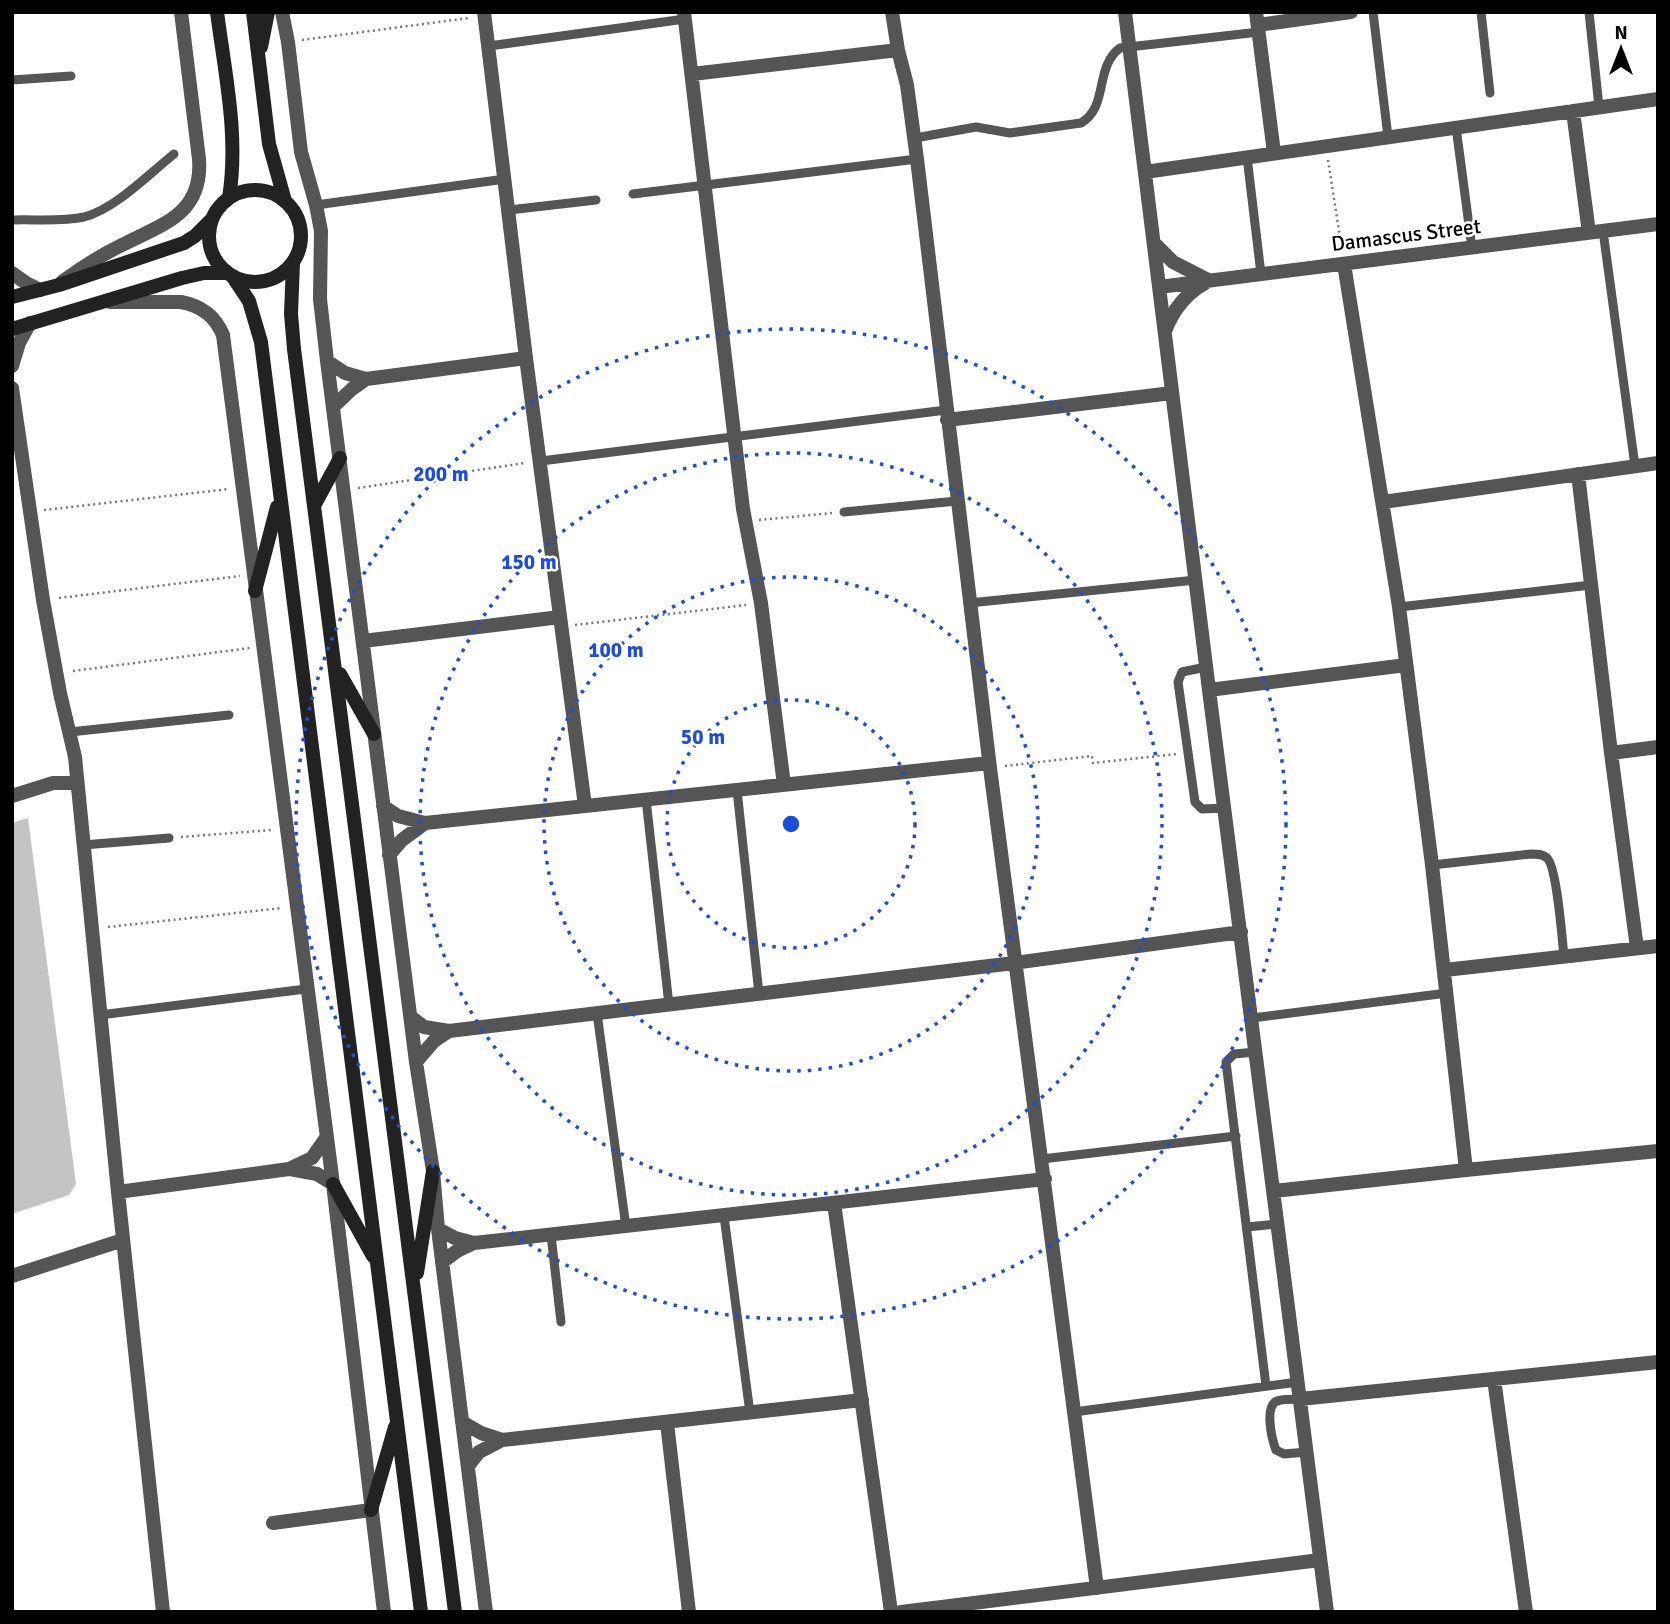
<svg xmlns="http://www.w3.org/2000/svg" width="1670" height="1624" font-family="Signika,sans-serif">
<rect width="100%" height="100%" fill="#fff"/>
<!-- building -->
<path fill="#c4c4c4" d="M 28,818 L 76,1184 L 69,1195 L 12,1214 L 12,823 Z"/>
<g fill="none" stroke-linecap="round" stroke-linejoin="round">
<!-- path -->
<path stroke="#777" stroke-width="2.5" stroke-dasharray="2 3.5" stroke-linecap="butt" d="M 302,40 L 469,18
M 1328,160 L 1342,250
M 358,488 L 525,463
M 44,510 L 229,489
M 759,520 L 832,513
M 59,598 L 240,576
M 575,625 L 746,605
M 73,671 L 250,648
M 1005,766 L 1092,756 L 1093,763 L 1177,754
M 181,837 L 272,830
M 108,927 L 282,908"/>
<!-- service -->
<path stroke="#555" stroke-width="9" d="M 1373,12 L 1388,137
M 1481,12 L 1490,93
M 1589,12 L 1599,107
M 489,46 L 685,19
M 12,80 L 71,76
M 1456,127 L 1472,248
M 915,138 L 976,127 L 1010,133 L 1081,123 C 1109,107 1094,67 1120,48 L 1259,32
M 1247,157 L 1261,274
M 633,194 L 917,159
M 316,205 L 505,179
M 509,210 L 596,200
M 12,220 C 35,219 61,222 84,217 C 115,209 149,174 174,154
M 1603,231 L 1635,466
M 541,461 L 946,410
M 844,512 L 957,501
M 969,603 L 1196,580
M 1399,607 L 1591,585
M 1206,667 L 1182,672 L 1178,682 L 1195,802 L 1202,809 L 1225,808
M 70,732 L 229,715
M 737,790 L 759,994
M 646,799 L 669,1005
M 83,845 L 169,838
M 1432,865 L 1531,854 C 1537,854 1543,854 1547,858 C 1557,867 1562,939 1564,956
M 597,1013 L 626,1227
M 100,1015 L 306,989
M 1252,1018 L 1447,993
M 1256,1052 L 1234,1054 L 1226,1062 L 1266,1386
M 1042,1159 L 1236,1136
M 724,1216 L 750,1413
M 1247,1227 L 1278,1224
M 551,1235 L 561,1322
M 1300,1399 C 1293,1399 1283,1399 1277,1401 C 1264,1406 1272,1440 1276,1450 L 1284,1454 L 1307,1452
M 1074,1412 L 1298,1382"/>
<!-- minor -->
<path stroke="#555" stroke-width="14" d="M 282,12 L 288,42 L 301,152 L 316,205 L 321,231 L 320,299 L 327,361 L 416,1062 L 433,1171 L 438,1229 L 486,1612
M 484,12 L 526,358 L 585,806
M 684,12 L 743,509 L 761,603 L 784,785
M 892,12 L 898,50 L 907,85 L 917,159 L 990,768 L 1097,1588
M 1125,12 L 1209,690 L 1327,1612
M 1256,12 L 1274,153
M 1258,25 L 1351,12
M 692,74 L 898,50
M 1573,111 L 1589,233
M 1145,172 L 1658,99
M 1154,243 L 1173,262 L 1208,280
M 12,273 L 26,283 L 40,290
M 62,282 C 81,268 101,255 122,245 C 163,224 203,214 199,159 L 181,12
M 1159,287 L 1658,224
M 110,302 L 181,302 C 202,306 215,316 223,335 L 333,1184 L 384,1612
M 1165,331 C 1173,310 1185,294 1205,283
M 327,361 L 345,373 L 366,379 L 526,358
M 12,366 L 19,343 L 30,323
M 12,388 L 43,600 L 60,693 L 75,757 L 118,1192 L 163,1612
M 333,407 L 352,389 L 366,379
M 947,420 L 1172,393
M 1578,474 L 1611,753 L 1637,948
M 1383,502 L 1658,463
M 363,641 L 560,617
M 1209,690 L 1406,665
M 1611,753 L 1658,747
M 12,796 L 53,783 L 76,783
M 383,806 L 398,816 L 425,823 L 989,763
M 389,855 L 402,840 L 425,823
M 1445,970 L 1658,946
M 411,1017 L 424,1027 L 449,1031 L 1014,963 L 1241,932
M 416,1062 L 434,1041 L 449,1031
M 290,1169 L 317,1174 L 333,1184
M 1466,1170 L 1658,1151
M 1274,1191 L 1466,1170 L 1432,865 L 1399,607 L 1344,264
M 118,1192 L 289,1169 L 312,1158 L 326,1138
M 834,1203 L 891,1612
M 438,1229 L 455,1238 L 474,1243 L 1045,1179
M 442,1262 L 457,1251 L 474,1243
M 12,1276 L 123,1240
M 1494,1379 L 1526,1612
M 1300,1399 L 1658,1362
M 462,1422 L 481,1433 L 502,1440
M 667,1423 L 689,1612
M 468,1466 L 479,1452 L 502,1440 L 862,1400
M 273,1523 L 371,1510
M 901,1612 L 1320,1560"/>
<!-- secondary -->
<path stroke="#222" stroke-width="14" d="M 217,12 C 225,74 239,136 229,198
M 253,12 L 269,144 L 285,201
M 261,47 L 268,12
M209 236a46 46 0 1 1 92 0a46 46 0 1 1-92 0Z
M 293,263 L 291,314 L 294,349 L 455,1612
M 233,277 L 249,301 L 261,342 L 421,1612
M 12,297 L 59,285 L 184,243 L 195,236 L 211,220
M 12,329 L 182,278 L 204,273 L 227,273
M 315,504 L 340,458
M 255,591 L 277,507
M 340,674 L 374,734
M 333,1184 L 373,1256
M 417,1273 L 433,1171
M 371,1510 L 395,1427"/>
</g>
<!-- distance rings -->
<g fill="none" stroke="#1d4ed8" stroke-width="3.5" stroke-dasharray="3.5 7">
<circle cx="791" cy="824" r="124"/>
<circle cx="791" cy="824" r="247"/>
<circle cx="791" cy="824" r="371"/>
<circle cx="791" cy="824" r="495"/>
</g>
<g text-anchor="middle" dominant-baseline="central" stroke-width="5" stroke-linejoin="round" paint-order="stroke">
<!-- street labels -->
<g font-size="21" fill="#000" stroke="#fff">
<text transform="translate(1406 235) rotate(-7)">Damascus Street</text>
</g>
</g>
<circle cx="791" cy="824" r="10" fill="#1d4ed8" stroke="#fff" stroke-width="3.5"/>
<g font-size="21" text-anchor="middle" font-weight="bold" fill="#1d4ed8" stroke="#fff" stroke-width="5" stroke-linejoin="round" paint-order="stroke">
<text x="441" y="481">200 m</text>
<text x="529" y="569">150 m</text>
<text x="616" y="657">100 m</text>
<text x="703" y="744">50 m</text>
</g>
<!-- border -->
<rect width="1670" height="1624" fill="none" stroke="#000000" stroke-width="28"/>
<!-- north arrow -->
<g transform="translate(1621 49)" stroke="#ffffff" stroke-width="5" paint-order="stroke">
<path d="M0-5L12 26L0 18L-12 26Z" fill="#000000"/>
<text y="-10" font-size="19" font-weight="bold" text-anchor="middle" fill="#000000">N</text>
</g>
</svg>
